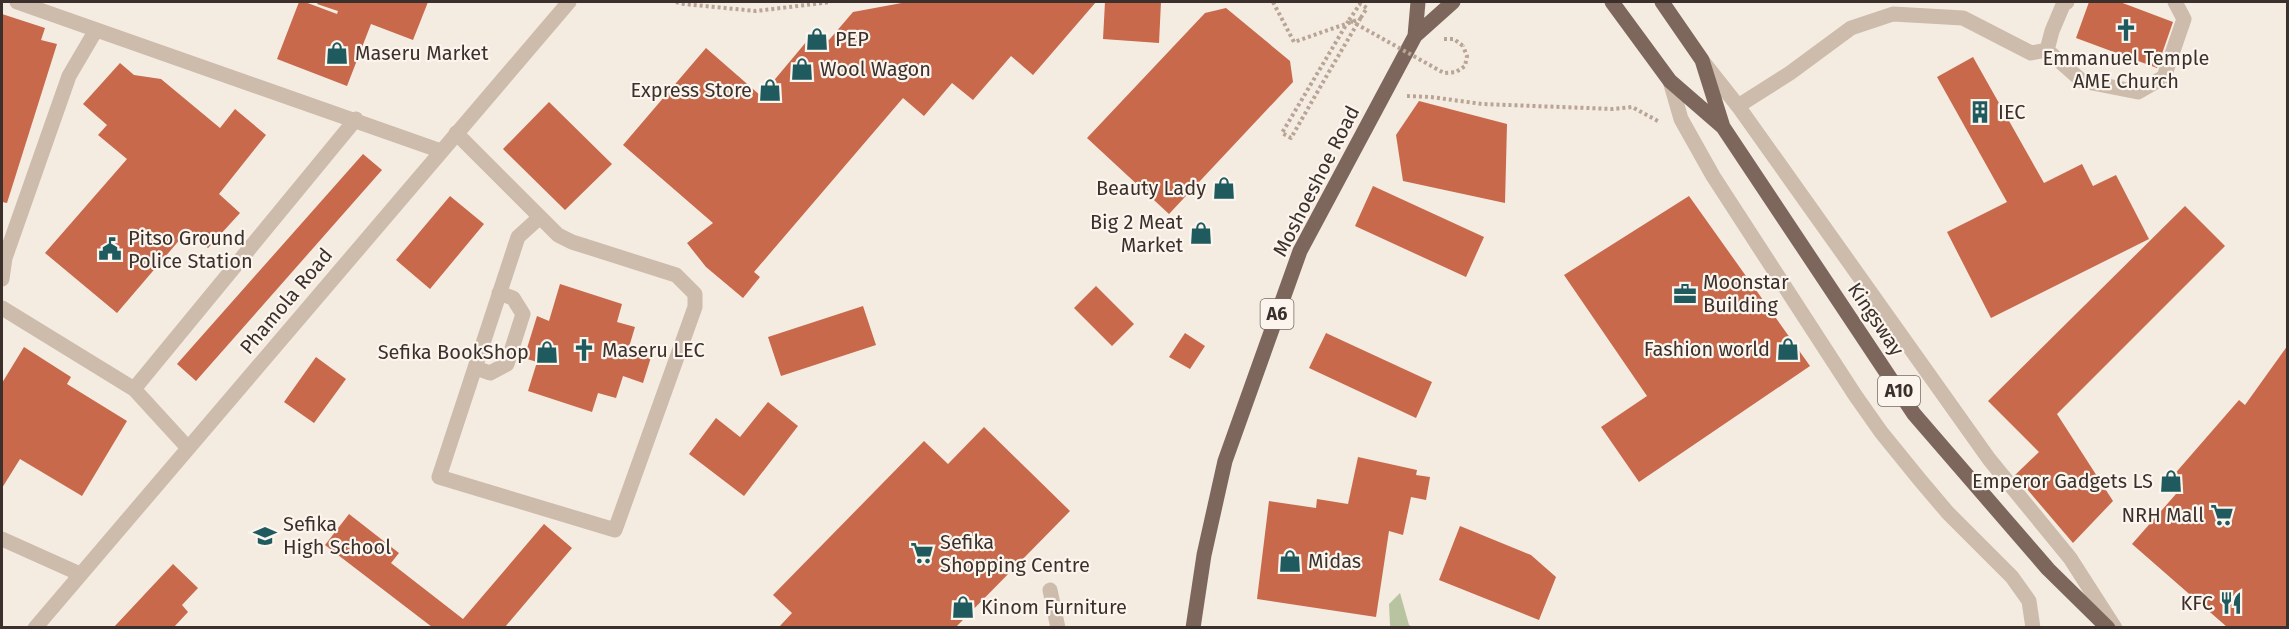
<svg xmlns="http://www.w3.org/2000/svg" width="2289" height="629" font-family="'Fira Sans',sans-serif">
<rect width="100%" height="100%" fill="#f4ebe1"/>
<!-- green -->
<path fill="#b8c4a0" d="M 1400,593 L 1409,625 L 1413,627 L 1391,627 L 1390,625 L 1389,604 Z"/>
<!-- building -->
<path fill="#c8694b" d="M 299,2 L 305,2 L 337,14 L 338,11 L 317,4 L 318,2 L 428,2 L 413,40 L 371,24 L 347,86 L 277,59 Z
M 907,2 L 1096,2 L 1033,75 L 1011,56 L 973,100 L 952,83 L 924,116 L 903,98 L 754,272 L 760,277 L 743,298 L 706,267 L 687,243 L 713,223 L 623,145 L 706,48 L 761,96 L 817,29 L 829,40 L 853,12 Z
M 1105,2 L 1161,2 L 1159,43 L 1103,39 Z
M 2089,2 L 2120,2 L 2173,22 L 2157,68 L 2076,38 Z
M 1226,8 L 1290,61 L 1293,82 L 1169,214 L 1087,138 L 1205,13 Z
M 2,14 L 45,28 L 41,40 L 57,44 L 7,203 L 2,202 Z
M 1973,57 L 2044,183 L 2082,164 L 2093,186 L 2116,175 L 2149,239 L 1991,318 L 1947,232 L 2007,202 L 1937,77 Z
M 120,63 L 134,75 L 161,79 L 220,128 L 235,109 L 266,135 L 219,194 L 240,213 L 208,248 L 188,230 L 117,313 L 45,253 L 127,159 L 98,135 L 107,125 L 83,104 Z
M 1419,101 L 1507,124 L 1505,203 L 1403,181 L 1396,135 Z
M 549,102 L 612,164 L 565,210 L 503,149 Z
M 363,154 L 382,170 L 196,381 L 177,364 Z
M 1373,186 L 1484,237 L 1466,277 L 1355,226 Z
M 450,196 L 484,224 L 430,289 L 396,260 Z
M 1689,196 L 1810,366 L 1639,482 L 1601,427 L 1647,396 L 1564,275 Z
M 2185,206 L 2225,246 L 2057,414 L 2113,501 L 2073,543 L 2015,475 L 2039,452 L 1988,401 Z
M 560,284 L 622,304 L 617,322 L 635,327 L 629,347 L 652,354 L 643,383 L 623,376 L 616,398 L 598,393 L 592,412 L 528,391 L 537,362 L 524,358 L 537,316 L 549,321 Z
M 1096,286 L 1134,324 L 1112,346 L 1074,308 Z
M 863,306 L 876,345 L 781,376 L 768,337 Z
M 1185,333 L 1205,346 L 1190,369 L 1169,357 Z
M 1326,333 L 1432,382 L 1416,418 L 1309,368 Z
M 2288,345 L 2288,627 L 2227,627 L 2132,544 L 2183,486 L 2172,477 L 2239,400 L 2245,405 Z
M 24,347 L 71,377 L 67,384 L 127,421 L 82,496 L 20,459 L 2,488 L 2,383 Z
M 316,357 L 346,379 L 314,423 L 284,402 Z
M 768,402 L 798,426 L 744,496 L 689,454 L 716,418 L 740,437 Z
M 984,427 L 1070,511 L 956,627 L 779,627 L 792,613 L 773,595 L 924,441 L 948,464 Z
M 1358,457 L 1417,470 L 1416,475 L 1430,477 L 1426,500 L 1411,497 L 1403,535 L 1389,531 L 1376,617 L 1257,599 L 1269,501 L 1316,508 L 1317,499 L 1348,504 Z
M 349,514 L 399,553 L 391,563 L 463,619 L 544,524 L 572,548 L 505,627 L 432,627 L 325,545 Z
M 1460,526 L 1531,555 L 1556,577 L 1539,620 L 1439,580 Z
M 173,564 L 198,588 L 182,605 L 188,612 L 174,627 L 114,627 Z"/>
<g fill="none" stroke-linecap="round" stroke-linejoin="round">
<!-- path -->
<path stroke="#b9a596" stroke-width="4" stroke-dasharray="3 3" stroke-linecap="butt" d="M 676,2 L 684,4 L 756,11 L 831,2
M 1273,2 L 1294,42 L 1360,19 L 1330,70
M 1349,20 L 1360,4 L 1367,8 L 1360,19
M 1444,39 L 1454,39 L 1463,46
M 1407,96 L 1431,97 L 1482,104 L 1613,109 L 1632,107 L 1658,121"/>
<!-- service -->
<path stroke="#cdbbac" stroke-width="15" d="M 17,2 L 441,151
M 2047,50 L 2082,81 L 2138,92 L 2164,77 L 2184,19 L 2175,2
M 2047,50 L 2052,31 L 2063,5 L 2067,2
M 1738,106 L 1790,73 L 1851,28 L 1893,14 L 1963,18 L 2031,53 L 2047,50
M 456,133 L 558,235 L 572,242 L 676,275 L 695,294 L 695,307 L 615,530 L 439,477 L 518,237 L 540,217
M 2,279 L 5,258 L 69,76 L 96,30
M 2,308 L 134,389 L 188,448
M 476,368 L 490,373 L 507,364 L 523,314 L 513,298 L 499,293
M 134,389 L 356,119
M 2,539 L 80,574
M 1050,590 L 1058,628"/>
<!-- minor -->
<path stroke="#cdbbac" stroke-width="15" d="M 1704,63 L 1738,106 L 1989,459 L 2070,558 L 2115,628
M 1670,81 L 1681,119 L 1713,176 L 1855,395 L 1881,432 L 1920,480 L 1948,513 L 2012,577 L 2029,601 L 2033,628
M 35,628 L 569,2"/>
<!-- primary -->
<path stroke="#7d675c" stroke-width="15" d="M 1612,2 L 1670,81 L 1723,127 L 1914,414 L 2048,569 L 2108,628
M 1662,2 L 1702,60 L 1723,127
M 1415,36 L 1418,2
M 1193,628 L 1204,555 L 1225,461 L 1300,251 L 1415,36 L 1453,2"/>
<!-- path-bridge -->
<path stroke="#b9a596" stroke-width="4" stroke-dasharray="3 3" stroke-linecap="butt" d="M 1330,70 L 1291,138 L 1282,133 L 1349,20 L 1444,73 L 1456,72 L 1465,66 L 1467,56 L 1463,46"/>
</g>
<!-- icons -->
<defs>
<g id="church-bare" transform="scale(1.8)"><path d="M-1.2-6h2.4v3.5h3.3v2.4h-3.3V6h-2.4V-.1h-3.3v-2.4h3.3Z" fill="#1f5a5e" stroke="#fbf5ee" stroke-width="2.5" paint-order="stroke"/></g>
<g id="shop-bare" transform="scale(1.8)"><path d="M-5-2.5h2.3a2.7 3.5 0 0 1 5.4 0H5L5.5 6h-11ZM-1.5-2.5h3a1.5 2.3 0 0 0-3 0Z" fill="#1f5a5e" stroke="#fbf5ee" stroke-width="2.5" paint-order="stroke"/></g>
<g id="building-bare" transform="scale(1.8)"><path d="M-4-6H4V6H1V3H-1V6H-4ZM-2.5-4.3h1.7v1.8h-1.7ZM.8-4.3h1.7v1.8H.8ZM-2.5-1h1.7V.8h-1.7ZM.8-1h1.7V.8H.8Z" fill="#1f5a5e" stroke="#fbf5ee" stroke-width="2.5" paint-order="stroke"/></g>
<g id="civic-bare" transform="scale(1.8)"><path d="M-.6-6.5H3V-4.5H.6V-3L4-1V1h2V6H-6V1h2V-1L-.6-3ZM-1.2 2.5V6h2.4V2.5Z" fill="#1f5a5e" stroke="#fbf5ee" stroke-width="2.5" paint-order="stroke"/></g>
<g id="office-bare" transform="scale(1.8)"><path d="M-6-3h4V-5.5h4V-3h4V5H-6ZM-1-4.5V-3h2v-1.5ZM-6 0V1H6V0Z" fill="#1f5a5e" stroke="#fbf5ee" stroke-width="2.5" paint-order="stroke"/></g>
<g id="supermarket-bare" transform="scale(1.8)"><path d="M-6-5.5h2.5l.6 2H6L4.5 2H-2.5L-4.4-4H-6ZM-1.5 3.2a1.3 1.3 0 1 0 .1 0ZM3 3.2a1.3 1.3 0 1 0 .1 0Z" fill="#1f5a5e" stroke="#fbf5ee" stroke-width="2.5" paint-order="stroke"/></g>
<g id="school-bare" transform="scale(1.8)"><path d="M0-5L7-2L0 1L-7-2ZM-4 1L0 2.5L4 1V4Q0 6-4 4Z" fill="#1f5a5e" stroke="#fbf5ee" stroke-width="2.5" paint-order="stroke"/></g>
<g id="restaurant-bare" transform="scale(1.8)"><path d="M-5-6h1v4h1v-4h1v4h1v-4h1v5L-1.5 .5V6h-2V.5L-5-1ZM5-6V6H3V1.5H1.5Q1.5-4 5-6Z" fill="#1f5a5e" stroke="#fbf5ee" stroke-width="2.5" paint-order="stroke"/></g>
</defs>
<g fill-rule="evenodd">
<use href="#church-bare" x="2126" y="30"/>
<use href="#shop-bare" x="817" y="39"/>
<use href="#shop-bare" x="337" y="53"/>
<use href="#shop-bare" x="802" y="69"/>
<use href="#shop-bare" x="770" y="90"/>
<use href="#building-bare" x="1980" y="112"/>
<use href="#shop-bare" x="1224" y="188"/>
<use href="#shop-bare" x="1201" y="233"/>
<use href="#civic-bare" x="110" y="249"/>
<use href="#office-bare" x="1685" y="294"/>
<use href="#shop-bare" x="1788" y="349"/>
<use href="#church-bare" x="584" y="350"/>
<use href="#shop-bare" x="547" y="352"/>
<use href="#shop-bare" x="2171" y="481"/>
<use href="#supermarket-bare" x="2222" y="515"/>
<use href="#school-bare" x="265" y="536"/>
<use href="#supermarket-bare" x="922" y="553"/>
<use href="#shop-bare" x="1290" y="561"/>
<use href="#restaurant-bare" x="2231" y="603"/>
<use href="#shop-bare" x="963" y="607"/>
</g>
<g text-anchor="middle" dominant-baseline="central" stroke-width="4.5" stroke-linejoin="round" paint-order="stroke">
<!-- shield labels -->
<g fill="#fbf5ee" stroke="#756b66" stroke-width="1.5">
<rect x="1260.5" y="299" width="33" height="30" rx="4.5"/>
<rect x="1878" y="376" width="42" height="30" rx="4.5"/>
</g>
<g font-size="18" font-weight="bold" fill="#3b302b">
<text x="1277" y="314">A6</text>
<text x="1899" y="391">A10</text>
</g>
<!-- poi labels -->
<g font-size="20" fill="#3b302b" stroke="#fbf5ee" text-anchor="start">
<text x="835" y="39">PEP</text>
<text x="355" y="53">Maseru Market</text>
<text x="2126" y="58" text-anchor="middle">Emmanuel Temple<tspan x="2126" dy="23">AME Church</tspan></text>
<text x="820" y="69">Wool Wagon</text>
<text x="752" y="90" text-anchor="end">Express Store</text>
<text x="1998" y="112">IEC</text>
<text x="1206" y="188" text-anchor="end">Beauty Lady</text>
<text x="1183" y="222" text-anchor="end">Big 2 Meat<tspan x="1183" dy="23">Market</tspan></text>
<text x="128" y="238">Pitso Ground<tspan x="128" dy="23">Police Station</tspan></text>
<text x="1703" y="282">Moonstar<tspan x="1703" dy="23">Building</tspan></text>
<text x="1770" y="349" text-anchor="end">Fashion world</text>
<text x="602" y="350">Maseru LEC</text>
<text x="529" y="352" text-anchor="end">Sefika BookShop</text>
<text x="2153" y="481" text-anchor="end">Emperor Gadgets LS</text>
<text x="2204" y="515" text-anchor="end">NRH Mall</text>
<text x="283" y="524">Sefika<tspan x="283" dy="23">High School</tspan></text>
<text x="940" y="542">Sefika<tspan x="940" dy="23">Shopping Centre</tspan></text>
<text x="1308" y="561">Midas</text>
<text x="2213" y="603" text-anchor="end">KFC</text>
<text x="981" y="607">Kinom Furniture</text>
</g>
<!-- street labels -->
<g font-size="20" fill="#3b302b" stroke="#fbf5ee">
<text transform="translate(1316 181) rotate(-63)">Moshoeshoe Road</text>
<text transform="translate(286 301) rotate(-50)">Phamola Road</text>
<text transform="translate(1876 319) rotate(56)">Kingsway</text>
</g>
</g>
<!-- border -->
<rect width="2289" height="629" fill="none" stroke="#3b302b" stroke-width="6"/>
</svg>
